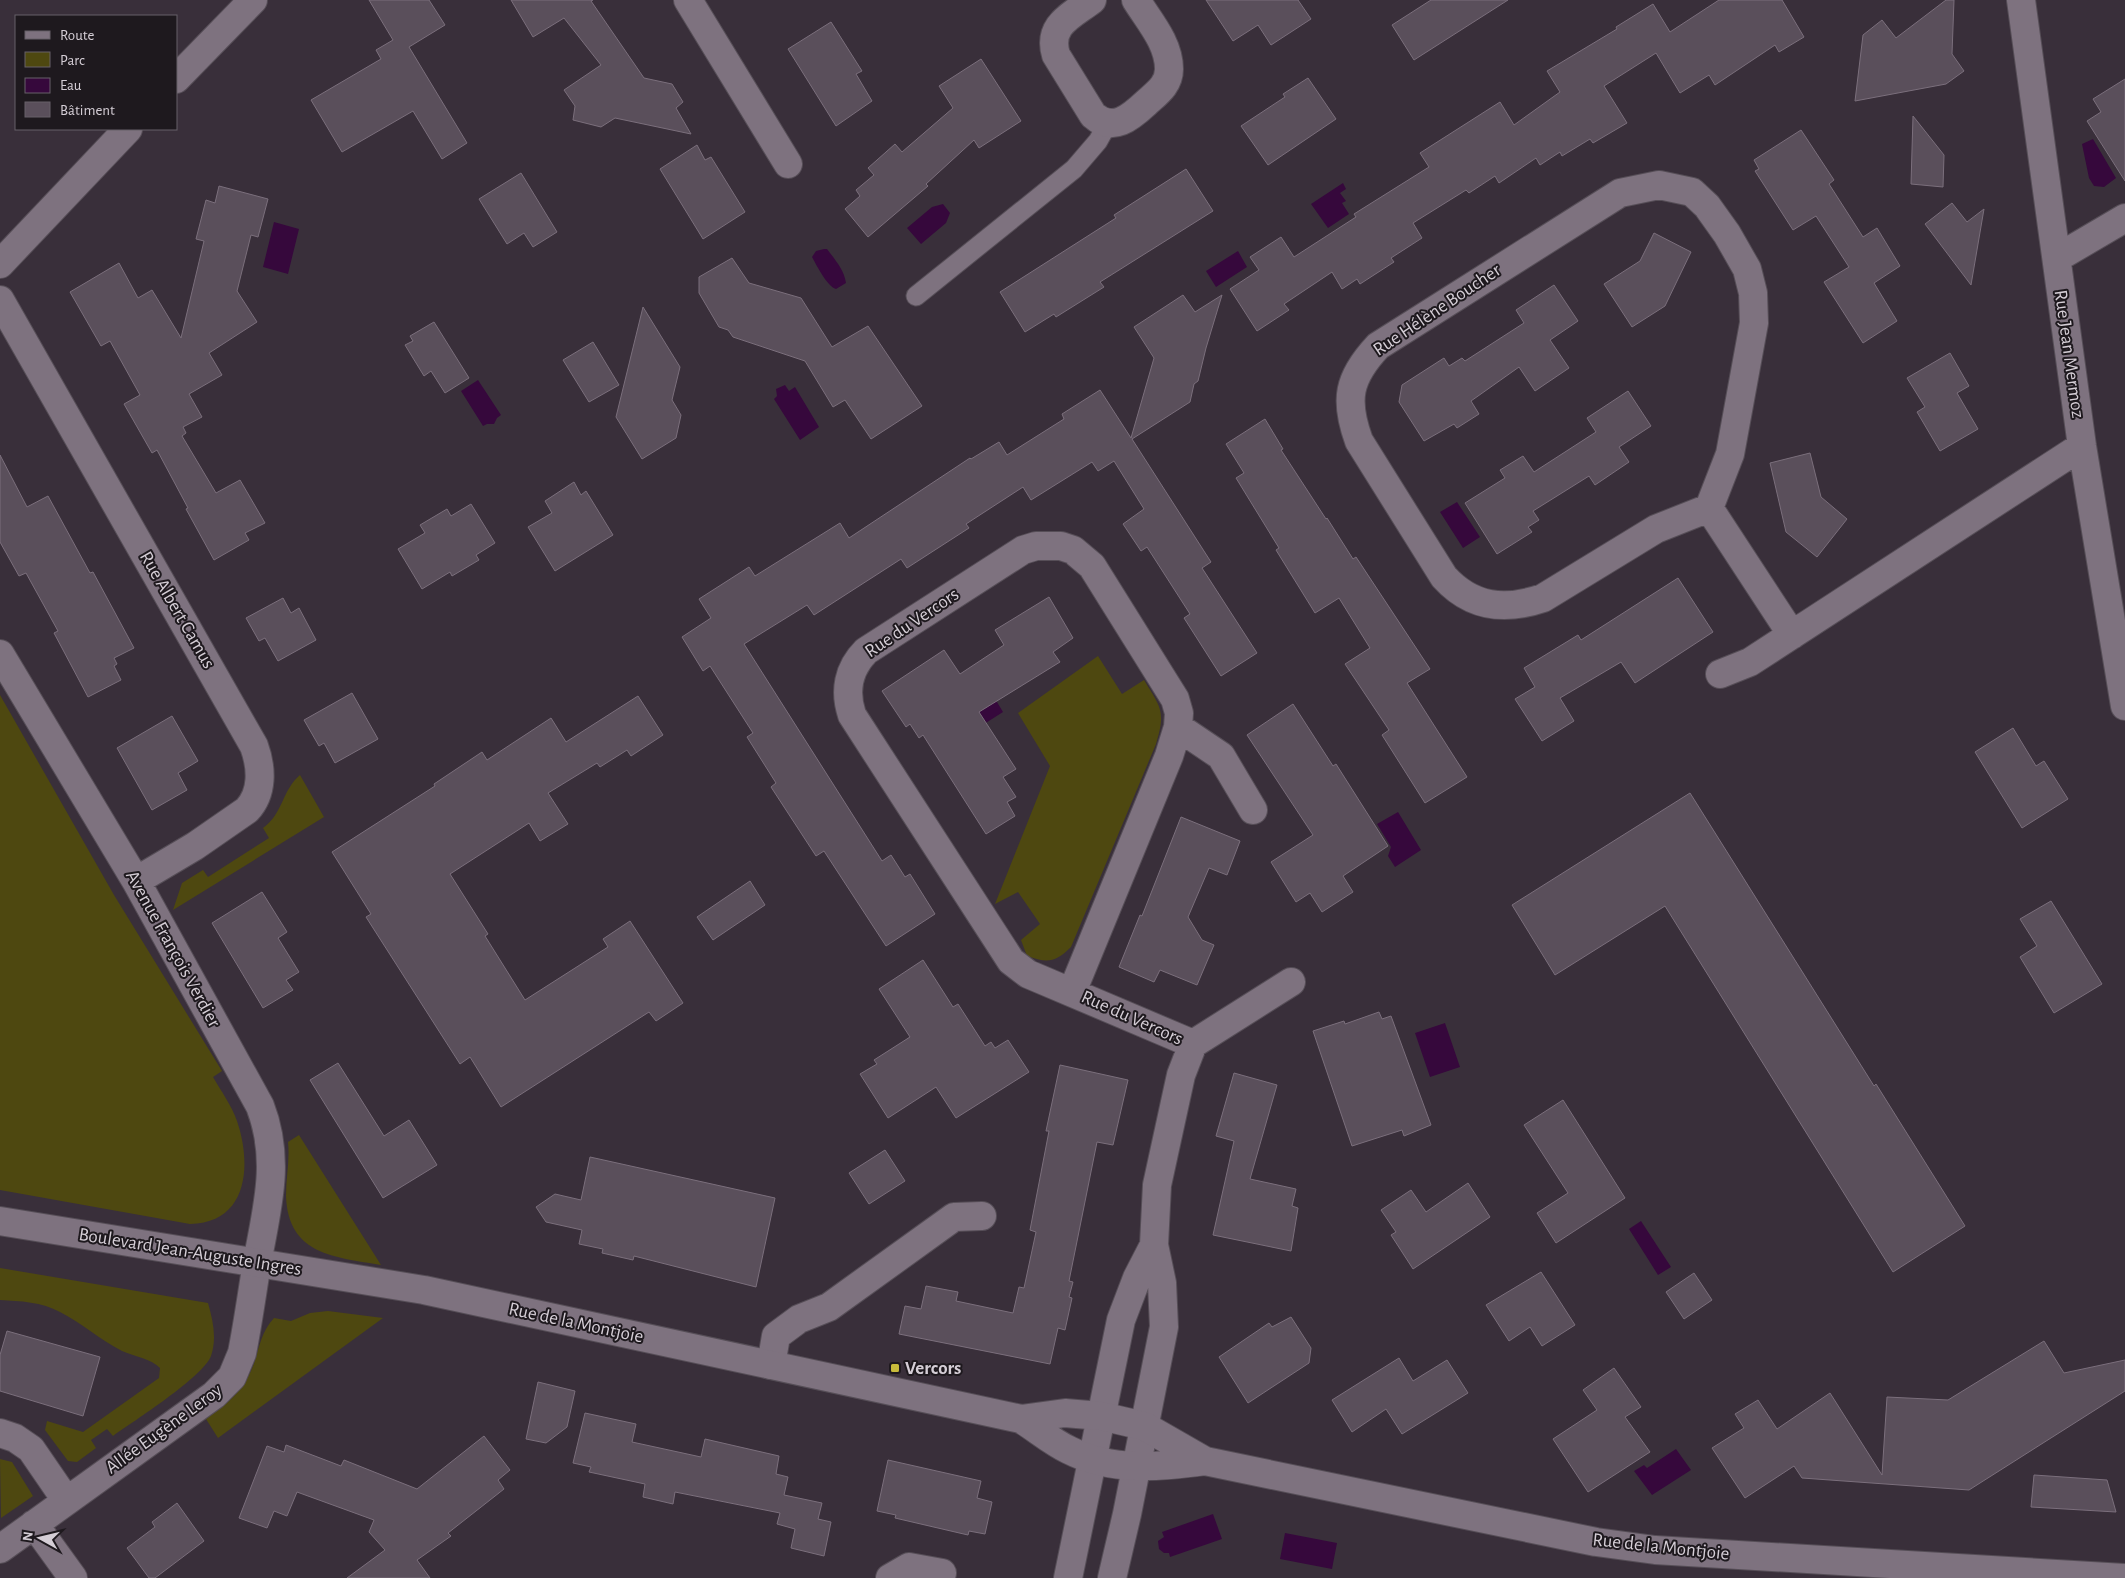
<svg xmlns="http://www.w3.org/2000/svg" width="2125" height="1578" font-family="'Alegreya Sans',sans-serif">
<rect width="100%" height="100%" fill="#392f3a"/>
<!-- green -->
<path fill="#4e4810" d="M 1098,656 L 1122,694 L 1144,680 C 1161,708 1166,711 1156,744 L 1071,947 C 1055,963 1047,963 1027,956 L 1021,940 L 1040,924 L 1018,892 L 995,904 L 1050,766 L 1018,713 Z
M 0,695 L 114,895 L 222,1071 L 213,1077 C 221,1091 232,1106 237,1121 C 252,1165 248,1223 190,1224 L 0,1190 Z
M 300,775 L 324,817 L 173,910 L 182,883 L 203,870 L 208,877 L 269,838 L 263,828 C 283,814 282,790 300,775 Z
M 299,1135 L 381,1265 C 335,1257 288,1255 286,1196 C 286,1177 290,1160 288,1142 Z
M 0,1268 L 208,1303 C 213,1321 217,1338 211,1356 C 203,1377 134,1421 113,1436 L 107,1429 L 91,1440 L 96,1448 L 77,1462 L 68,1461 L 45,1430 L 47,1421 L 83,1432 L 159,1378 L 160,1368 C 152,1359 133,1356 122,1351 C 100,1340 82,1323 60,1312 C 42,1302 20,1301 0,1300 Z
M 328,1311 L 383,1318 L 218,1438 L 206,1419 C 224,1406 241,1393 251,1371 C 259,1353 259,1334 274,1318 L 291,1321 L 310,1313 Z
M 0,1459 L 12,1462 L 33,1496 L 1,1518 Z"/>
<!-- water -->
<path fill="#36083c" d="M 2093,139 L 2116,178 L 2104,187 L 2094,186 L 2089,178 L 2082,144 Z
M 1343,183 L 1346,189 L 1340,193 L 1346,201 L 1342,203 L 1349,214 L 1328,228 L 1311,204 Z
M 943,204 L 950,213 L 946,223 L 921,244 L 907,228 L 932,207 Z
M 274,222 L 299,229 L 288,274 L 263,267 Z
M 824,249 L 827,249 C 835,260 844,269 846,283 L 836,289 C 827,286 817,266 812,257 L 816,251 Z
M 1238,251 L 1247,267 L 1216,287 L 1206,271 Z
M 478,380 L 501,415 L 497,418 L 494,424 L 487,424 L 483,426 L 461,391 Z
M 785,385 L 789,391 L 795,387 L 819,427 L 800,440 L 774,399 L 777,396 L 776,389 Z
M 1457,502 L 1480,537 L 1463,548 L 1440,512 Z
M 994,697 L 1003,712 L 970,733 L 961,719 Z
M 1398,812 L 1421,850 L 1395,867 L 1388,856 L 1391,847 L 1377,824 Z
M 1445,1023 L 1460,1067 L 1430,1077 L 1415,1033 Z
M 1641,1221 L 1671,1267 L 1658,1275 L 1629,1229 Z
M 1676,1449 L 1691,1470 L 1652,1495 L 1634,1471 L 1644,1465 L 1647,1468 Z
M 1213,1514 L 1222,1539 L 1170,1557 L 1169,1553 L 1164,1553 L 1159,1549 L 1158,1541 L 1164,1537 L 1162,1532 Z
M 1285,1533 L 1337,1543 L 1332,1569 L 1280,1559 Z"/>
<!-- building -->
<path fill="#5a4f5b" stroke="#7b6f7c" d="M 369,0 L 429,0 L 445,25 L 409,47 L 467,143 L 442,159 L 413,111 L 342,152 L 311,100 L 381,59 L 376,50 L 393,40 Z
M 511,0 L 593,0 L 591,1 L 644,78 L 672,84 L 683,102 L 676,108 L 691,134 L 615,118 L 601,127 L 573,120 L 575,106 L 564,90 L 601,65 L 564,18 L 533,37 Z
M 1206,0 L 1298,0 L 1311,19 L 1271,45 L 1258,25 L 1233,41 Z
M 1431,0 L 1508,0 L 1414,60 L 1392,25 Z
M 1719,0 L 1782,0 L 1804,37 L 1779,52 L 1775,45 L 1715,85 L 1709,75 L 1680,93 L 1656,53 L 1604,86 L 1627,123 L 1593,143 L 1590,139 L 1562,156 L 1560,152 L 1540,165 L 1536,158 L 1499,183 L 1495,176 L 1469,193 L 1466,190 L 1413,223 L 1422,238 L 1391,258 L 1394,262 L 1360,284 L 1357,279 L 1342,289 L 1332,272 L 1284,304 L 1289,310 L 1257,331 L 1230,289 L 1259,270 L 1250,257 L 1281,237 L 1294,257 L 1356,217 L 1354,214 L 1429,167 L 1420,153 L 1500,102 L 1514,125 L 1560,92 L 1547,71 L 1617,29 L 1616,27 L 1653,4 L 1670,32 Z
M 1946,0 L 1954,0 L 1952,54 L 1964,71 L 1946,84 L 1855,101 L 1863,35 L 1882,20 L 1896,38 Z
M 831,22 L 862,71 L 856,74 L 872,101 L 836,126 L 788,49 Z
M 981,59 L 1021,121 L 979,148 L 974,140 L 926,184 L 928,186 L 868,237 L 845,209 L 860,196 L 856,190 L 874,175 L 868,168 L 895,144 L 902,152 L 953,108 L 939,86 Z
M 1308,78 L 1336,119 L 1268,165 L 1241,126 L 1285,97 L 1283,94 Z
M 2125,79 L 2125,181 L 2087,121 L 2101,112 L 2093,99 Z
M 1913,116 L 1944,155 L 1943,187 L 1911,184 Z
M 1801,130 L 1834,180 L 1829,184 L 1863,237 L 1877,228 L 1900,266 L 1874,283 L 1897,321 L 1863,343 L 1824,282 L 1849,267 L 1816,216 L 1793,230 L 1755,171 L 1759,169 L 1754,160 Z
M 697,145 L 705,160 L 711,157 L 745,212 L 703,239 L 660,169 Z
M 1186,169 L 1213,211 L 1100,282 L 1104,287 L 1056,317 L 1054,314 L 1025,332 L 1000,292 L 1116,218 L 1114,215 Z
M 521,173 L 557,232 L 533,247 L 524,233 L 507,244 L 479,199 Z
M 219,186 L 268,199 L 258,237 L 251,235 L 237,291 L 257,322 L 209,353 L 222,375 L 189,394 L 202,417 L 183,427 L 186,433 L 182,436 L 216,493 L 240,480 L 265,523 L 245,533 L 249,540 L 214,560 L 186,509 L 188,508 L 157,450 L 152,453 L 124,404 L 140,395 L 110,341 L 101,346 L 70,292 L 119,263 L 138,298 L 152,290 L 181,338 L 204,241 L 196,239 L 206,200 L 215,203 Z
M 1952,203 L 1967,222 L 1984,209 L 1971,285 L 1925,224 Z
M 1654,233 L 1691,252 L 1665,306 L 1632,327 L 1604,284 L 1640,261 Z
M 732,258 L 749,283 L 801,298 L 832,347 L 868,326 L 922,406 L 871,439 L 845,400 L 833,407 L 805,361 L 733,337 L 728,330 L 719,327 L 699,293 L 699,277 Z
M 1554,285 L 1578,321 L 1550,340 L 1569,368 L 1535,391 L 1519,367 L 1471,401 L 1479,414 L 1457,428 L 1454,424 L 1424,441 L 1399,402 L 1402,385 L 1444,358 L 1449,366 L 1462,358 L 1465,361 L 1524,323 L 1516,310 Z
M 1183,295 L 1195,312 L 1222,295 L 1206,348 L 1198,381 L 1194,384 L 1190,402 L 1132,439 L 1211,562 L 1202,568 L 1257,653 L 1221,676 L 1184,618 L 1190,614 L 1147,547 L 1141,551 L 1123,524 L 1144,509 L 1114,461 L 1098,471 L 1092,462 L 1031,500 L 1023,487 L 966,524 L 969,528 L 907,568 L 901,559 L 814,615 L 807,605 L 744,644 L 882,861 L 891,855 L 905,877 L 910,874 L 935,914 L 886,946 L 824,851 L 816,856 L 771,787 L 776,783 L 747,737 L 753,733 L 710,666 L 703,671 L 682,637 L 711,618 L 699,599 L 749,567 L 755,576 L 840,523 L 849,538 L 970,458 L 971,459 L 999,442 L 1007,455 L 1064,419 L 1062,414 L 1100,390 L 1131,438 L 1154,358 L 1134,327 Z
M 643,307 L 680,367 L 672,400 L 681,415 L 676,438 L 642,459 L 616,417 Z
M 434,322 L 469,378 L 445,393 L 431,371 L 424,376 L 405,345 L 413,341 L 410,336 Z
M 593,342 L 619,385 L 589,402 L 563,360 Z
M 1950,353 L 1969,386 L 1957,393 L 1978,429 L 1940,451 L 1917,412 L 1925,407 L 1907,378 Z
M 1628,391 L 1651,426 L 1619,447 L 1629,462 L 1595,485 L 1589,476 L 1533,511 L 1539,520 L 1528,527 L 1532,532 L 1497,554 L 1465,503 L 1505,478 L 1500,470 L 1523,456 L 1534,472 L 1596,432 L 1587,418 Z
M 1265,419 L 1283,449 L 1281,450 L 1326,519 L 1327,518 L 1353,559 L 1356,557 L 1430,669 L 1407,683 L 1467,777 L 1425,803 L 1382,735 L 1389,730 L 1345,664 L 1370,648 L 1339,598 L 1315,613 L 1276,550 L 1279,548 L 1236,478 L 1244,473 L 1226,444 Z
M 1810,453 L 1821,497 L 1847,519 L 1817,557 L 1786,532 L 1770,463 Z
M 0,455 L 27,507 L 48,496 L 90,573 L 93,572 L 134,648 L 114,658 L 117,664 L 114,666 L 121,680 L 88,697 L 54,633 L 58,631 L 26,573 L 19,576 L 0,542 Z
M 574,482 L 581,495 L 586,491 L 613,535 L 555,571 L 528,527 L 552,513 L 545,501 Z
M 471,504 L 495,543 L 476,555 L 479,560 L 452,576 L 450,572 L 422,589 L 398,549 L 425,533 L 420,525 L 447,509 L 451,516 Z
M 1678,578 L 1713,632 L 1635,683 L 1621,662 L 1560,698 L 1574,721 L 1542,741 L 1515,699 L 1535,687 L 1524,668 L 1578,635 L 1581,640 Z
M 1049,597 L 1073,638 L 1053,652 L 1060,662 L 979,712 L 1016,769 L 1003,777 L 1016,797 L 1007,802 L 1015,816 L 986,834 L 923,735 L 919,738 L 910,724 L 906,727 L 882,691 L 944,650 L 960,674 L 1004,645 L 995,630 Z
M 283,598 L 291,613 L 299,608 L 316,640 L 278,661 L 265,638 L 259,641 L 246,618 Z
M 352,693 L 378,739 L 335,763 L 324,743 L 319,746 L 304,720 Z
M 638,696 L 663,735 L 631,756 L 627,750 L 600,767 L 597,763 L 548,793 L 568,824 L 540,841 L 529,823 L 450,874 L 488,934 L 485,936 L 525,1000 L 608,947 L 603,939 L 630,921 L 683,1003 L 656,1021 L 649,1012 L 501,1107 L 470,1057 L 460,1064 L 366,917 L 371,914 L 332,852 L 435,786 L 434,784 L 482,752 L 487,760 L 551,718 L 566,742 Z
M 1293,704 L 1333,766 L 1336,764 L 1388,846 L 1343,876 L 1353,892 L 1322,912 L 1310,893 L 1296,902 L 1271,862 L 1313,835 L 1247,735 Z
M 172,716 L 198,761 L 178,773 L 187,790 L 152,810 L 117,748 Z
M 2013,728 L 2036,766 L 2044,761 L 2068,799 L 2022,828 L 1975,752 Z
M 1690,793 L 1874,1086 L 1876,1084 L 1965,1226 L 1893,1272 L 1665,906 L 1555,975 L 1512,905 Z
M 1181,817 L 1240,841 L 1227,875 L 1209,868 L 1188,917 L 1202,940 L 1214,945 L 1197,985 L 1160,970 L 1154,982 L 1119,967 L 1140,915 L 1142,916 Z
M 750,881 L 765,905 L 713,940 L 697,917 Z
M 262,892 L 287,932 L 278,938 L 299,972 L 286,980 L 293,990 L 263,1008 L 212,923 Z
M 2051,901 L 2102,984 L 2054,1013 L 2020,957 L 2037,946 L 2020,919 Z
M 923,960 L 953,1007 L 958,1004 L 985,1046 L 991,1042 L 995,1048 L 1008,1040 L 1029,1072 L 956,1118 L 936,1087 L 888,1118 L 860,1074 L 877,1064 L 874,1060 L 910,1037 L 879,989 Z
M 1379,1012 L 1382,1019 L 1391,1016 L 1431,1125 L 1404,1136 L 1402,1130 L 1352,1146 L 1313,1031 L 1344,1021 L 1345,1024 Z
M 338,1063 L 384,1136 L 409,1120 L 437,1165 L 383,1198 L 310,1080 Z
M 1060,1065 L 1128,1080 L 1113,1145 L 1097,1142 L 1069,1281 L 1073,1282 L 1069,1297 L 1072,1298 L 1065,1330 L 1058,1328 L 1050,1364 L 899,1334 L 905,1306 L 921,1309 L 926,1286 L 958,1292 L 956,1301 L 1013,1313 L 1019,1287 L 1024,1288 L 1036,1232 L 1030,1230 L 1049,1131 L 1046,1131 Z
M 1234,1073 L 1277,1085 L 1250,1179 L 1296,1189 L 1292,1206 L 1298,1208 L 1291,1251 L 1213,1235 L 1234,1141 L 1216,1136 Z
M 1563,1100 L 1625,1198 L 1556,1243 L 1537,1213 L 1568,1193 L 1524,1125 Z
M 885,1150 L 905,1181 L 869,1204 L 849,1173 Z
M 590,1157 L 775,1198 L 756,1287 L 634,1256 L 633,1260 L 602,1253 L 603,1249 L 579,1244 L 582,1230 L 546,1222 L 536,1207 L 555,1194 L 581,1200 Z
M 1468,1183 L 1490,1217 L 1413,1269 L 1391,1235 L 1396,1232 L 1381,1210 L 1411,1190 L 1426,1212 Z
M 1541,1272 L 1575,1325 L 1542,1346 L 1530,1327 L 1509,1341 L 1486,1305 Z
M 1694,1273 L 1712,1300 L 1684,1319 L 1666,1292 Z
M 1291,1317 L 1311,1348 L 1309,1363 L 1248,1403 L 1219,1357 L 1269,1323 L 1272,1327 Z
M 7,1331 L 100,1357 L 83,1416 L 0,1391 L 0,1355 Z
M 2044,1341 L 2064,1373 L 2125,1360 L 2125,1391 L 1969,1490 L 1802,1478 L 1794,1466 L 1745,1498 L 1712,1448 L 1744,1428 L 1735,1414 L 1758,1400 L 1777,1429 L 1830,1393 L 1882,1475 L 1887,1397 L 1948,1400 Z
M 1399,1358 L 1413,1381 L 1447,1360 L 1468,1393 L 1402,1434 L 1386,1409 L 1352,1432 L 1332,1400 Z
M 1614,1368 L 1641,1407 L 1625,1417 L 1650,1452 L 1588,1492 L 1553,1439 L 1597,1410 L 1583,1390 Z
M 538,1382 L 575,1391 L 567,1427 L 546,1443 L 526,1439 Z
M 585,1413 L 636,1424 L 632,1442 L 701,1457 L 705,1439 L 779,1456 L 776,1474 L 788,1477 L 784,1495 L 822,1503 L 818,1519 L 831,1522 L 824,1556 L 791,1548 L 795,1529 L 777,1524 L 780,1513 L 675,1492 L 673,1504 L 643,1497 L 645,1484 L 589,1472 L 591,1467 L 573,1463 Z
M 484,1436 L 510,1470 L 498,1480 L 504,1489 L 448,1533 L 451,1536 L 417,1560 L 430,1578 L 347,1578 L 385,1550 L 369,1532 L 374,1520 L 297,1492 L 287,1516 L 274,1511 L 267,1528 L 239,1518 L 267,1446 L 284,1452 L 286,1445 L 341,1466 L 344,1460 L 417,1489 Z
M 888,1460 L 981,1481 L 977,1498 L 992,1502 L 985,1534 L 969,1531 L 968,1535 L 895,1518 L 896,1515 L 877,1511 Z
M 2034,1475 L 2107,1480 L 2116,1512 L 2031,1507 Z
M 177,1503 L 204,1541 L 155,1578 L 149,1578 L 127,1548 L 155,1527 L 152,1522 Z"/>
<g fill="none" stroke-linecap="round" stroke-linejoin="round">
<!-- service casing -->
<g stroke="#564e57" stroke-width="21">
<path id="service" d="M 916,296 L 1074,169 L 1098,141 L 1108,123"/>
</g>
<!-- minor casing -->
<g stroke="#564e57" stroke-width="30">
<path id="minor" d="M 688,0 L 788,164
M 1092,0 C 1071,16 1047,25 1056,55 L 1093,115 C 1113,133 1131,117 1146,103 C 1157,93 1169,85 1169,69 C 1169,43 1149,21 1136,0
M 2021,0 L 2082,446 L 2125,706
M 176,79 L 253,0
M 2057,258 L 2125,218
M 0,264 L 128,129
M 0,300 L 254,746 C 262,768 263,793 247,810 L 195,846 L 136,881
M 1709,508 L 1730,454 L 1754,323 L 1753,293 L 1747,269 L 1727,234 L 1707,206 L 1692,192 L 1659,185 L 1620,193 L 1378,346 C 1348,378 1344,400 1359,441 L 1444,577 C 1472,608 1505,611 1543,598 L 1656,529 L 1709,508 L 1792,635
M 0,654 L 136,881 L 260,1106 C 281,1160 267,1208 257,1263 C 252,1293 248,1323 242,1353 L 232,1377 L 214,1395 L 0,1549
M 1720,674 L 1750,662 L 2082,446
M 1178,727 L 1221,756 L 1253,810
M 1072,992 L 1169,756 L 1178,727 L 1179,713 L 1175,699 L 1092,566 L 1073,550 L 1061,546 L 1036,546 L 1023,550 L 866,651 C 848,669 844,691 852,715 L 1011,961 L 1028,974 L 1193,1044
M 771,1365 L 776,1336 L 799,1319 L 829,1307 L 954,1217 L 982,1216
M 0,1433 L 15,1438 L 31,1449 L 66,1500
M 34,1524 L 73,1578
M 890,1578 L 909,1567 L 942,1573
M 1068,1578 L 1121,1320 L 1137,1278 L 1154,1245
M 1112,1578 L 1127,1514 L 1164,1327 L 1162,1283 L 1154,1245 L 1157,1185 L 1181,1075 L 1193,1044 L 1291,982"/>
</g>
<!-- secondary casing -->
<g stroke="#564e57" stroke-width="30">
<path id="secondary" d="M 0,1221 L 424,1290 L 1021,1419 L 1065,1413 L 1101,1416 L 1144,1426 L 1205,1461 L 1596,1542 L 1655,1550 L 2125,1578
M 1021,1419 C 1037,1429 1052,1442 1069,1450 C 1112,1472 1160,1467 1205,1461"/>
</g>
<!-- service -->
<use href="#service" stroke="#7e727f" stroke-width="19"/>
<!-- minor -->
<use href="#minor" stroke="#7e727f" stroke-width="28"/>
<!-- secondary -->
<use href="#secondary" stroke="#7e727f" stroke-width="28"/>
</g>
<!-- markers -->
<rect fill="#c8bb3b" stroke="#1e191e" stroke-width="2" x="890" y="1363" width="10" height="10" rx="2.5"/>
<g text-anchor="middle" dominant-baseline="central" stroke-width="4" stroke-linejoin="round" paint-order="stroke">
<!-- street labels -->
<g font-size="19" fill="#d5ced6" stroke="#1e191e">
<text transform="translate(1437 310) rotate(-34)">Rue Hélène Boucher</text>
<text transform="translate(2069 354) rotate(82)">Rue Jean Mermoz</text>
<text transform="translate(177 610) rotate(60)">Rue Albert Camus</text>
<text transform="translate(912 623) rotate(-34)">Rue du Vercors</text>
<text transform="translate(173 949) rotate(61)">Avenue François Verdier</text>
<text transform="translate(1132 1018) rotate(24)">Rue du Vercors</text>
<text transform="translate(190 1252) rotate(9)">Boulevard Jean-Auguste Ingres</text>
<text transform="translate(576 1323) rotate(12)">Rue de la Montjoie</text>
<text transform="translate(164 1429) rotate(-36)">Allée Eugène Leroy</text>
<text transform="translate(1661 1547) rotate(6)">Rue de la Montjoie</text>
</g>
<!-- poi labels -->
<g font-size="19" font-weight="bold" fill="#d5ced6" stroke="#1e191e" text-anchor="start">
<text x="905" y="1368">Vercors</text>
</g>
</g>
<!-- legend -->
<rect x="15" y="15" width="162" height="115" fill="#1e191e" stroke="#676168"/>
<rect x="25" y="31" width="25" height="8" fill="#7e727f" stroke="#676168"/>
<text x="60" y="40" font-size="15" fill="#d5ced6">Route</text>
<rect x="25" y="52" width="25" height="15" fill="#4e4810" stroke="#676168"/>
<text x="60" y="65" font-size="15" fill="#d5ced6">Parc</text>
<rect x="25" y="78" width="25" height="15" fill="#36083c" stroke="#676168"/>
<text x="60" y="90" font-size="15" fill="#d5ced6">Eau</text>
<rect x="25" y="102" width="25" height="15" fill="#5a4f5b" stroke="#676168"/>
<text x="60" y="115" font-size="15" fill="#d5ced6">Bâtiment</text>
<!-- north arrow -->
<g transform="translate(40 1538) rotate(278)" stroke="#1e191e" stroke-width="4" paint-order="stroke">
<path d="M0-4L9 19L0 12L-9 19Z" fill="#d5ced6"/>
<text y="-8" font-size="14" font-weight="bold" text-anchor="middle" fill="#d5ced6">N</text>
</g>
</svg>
